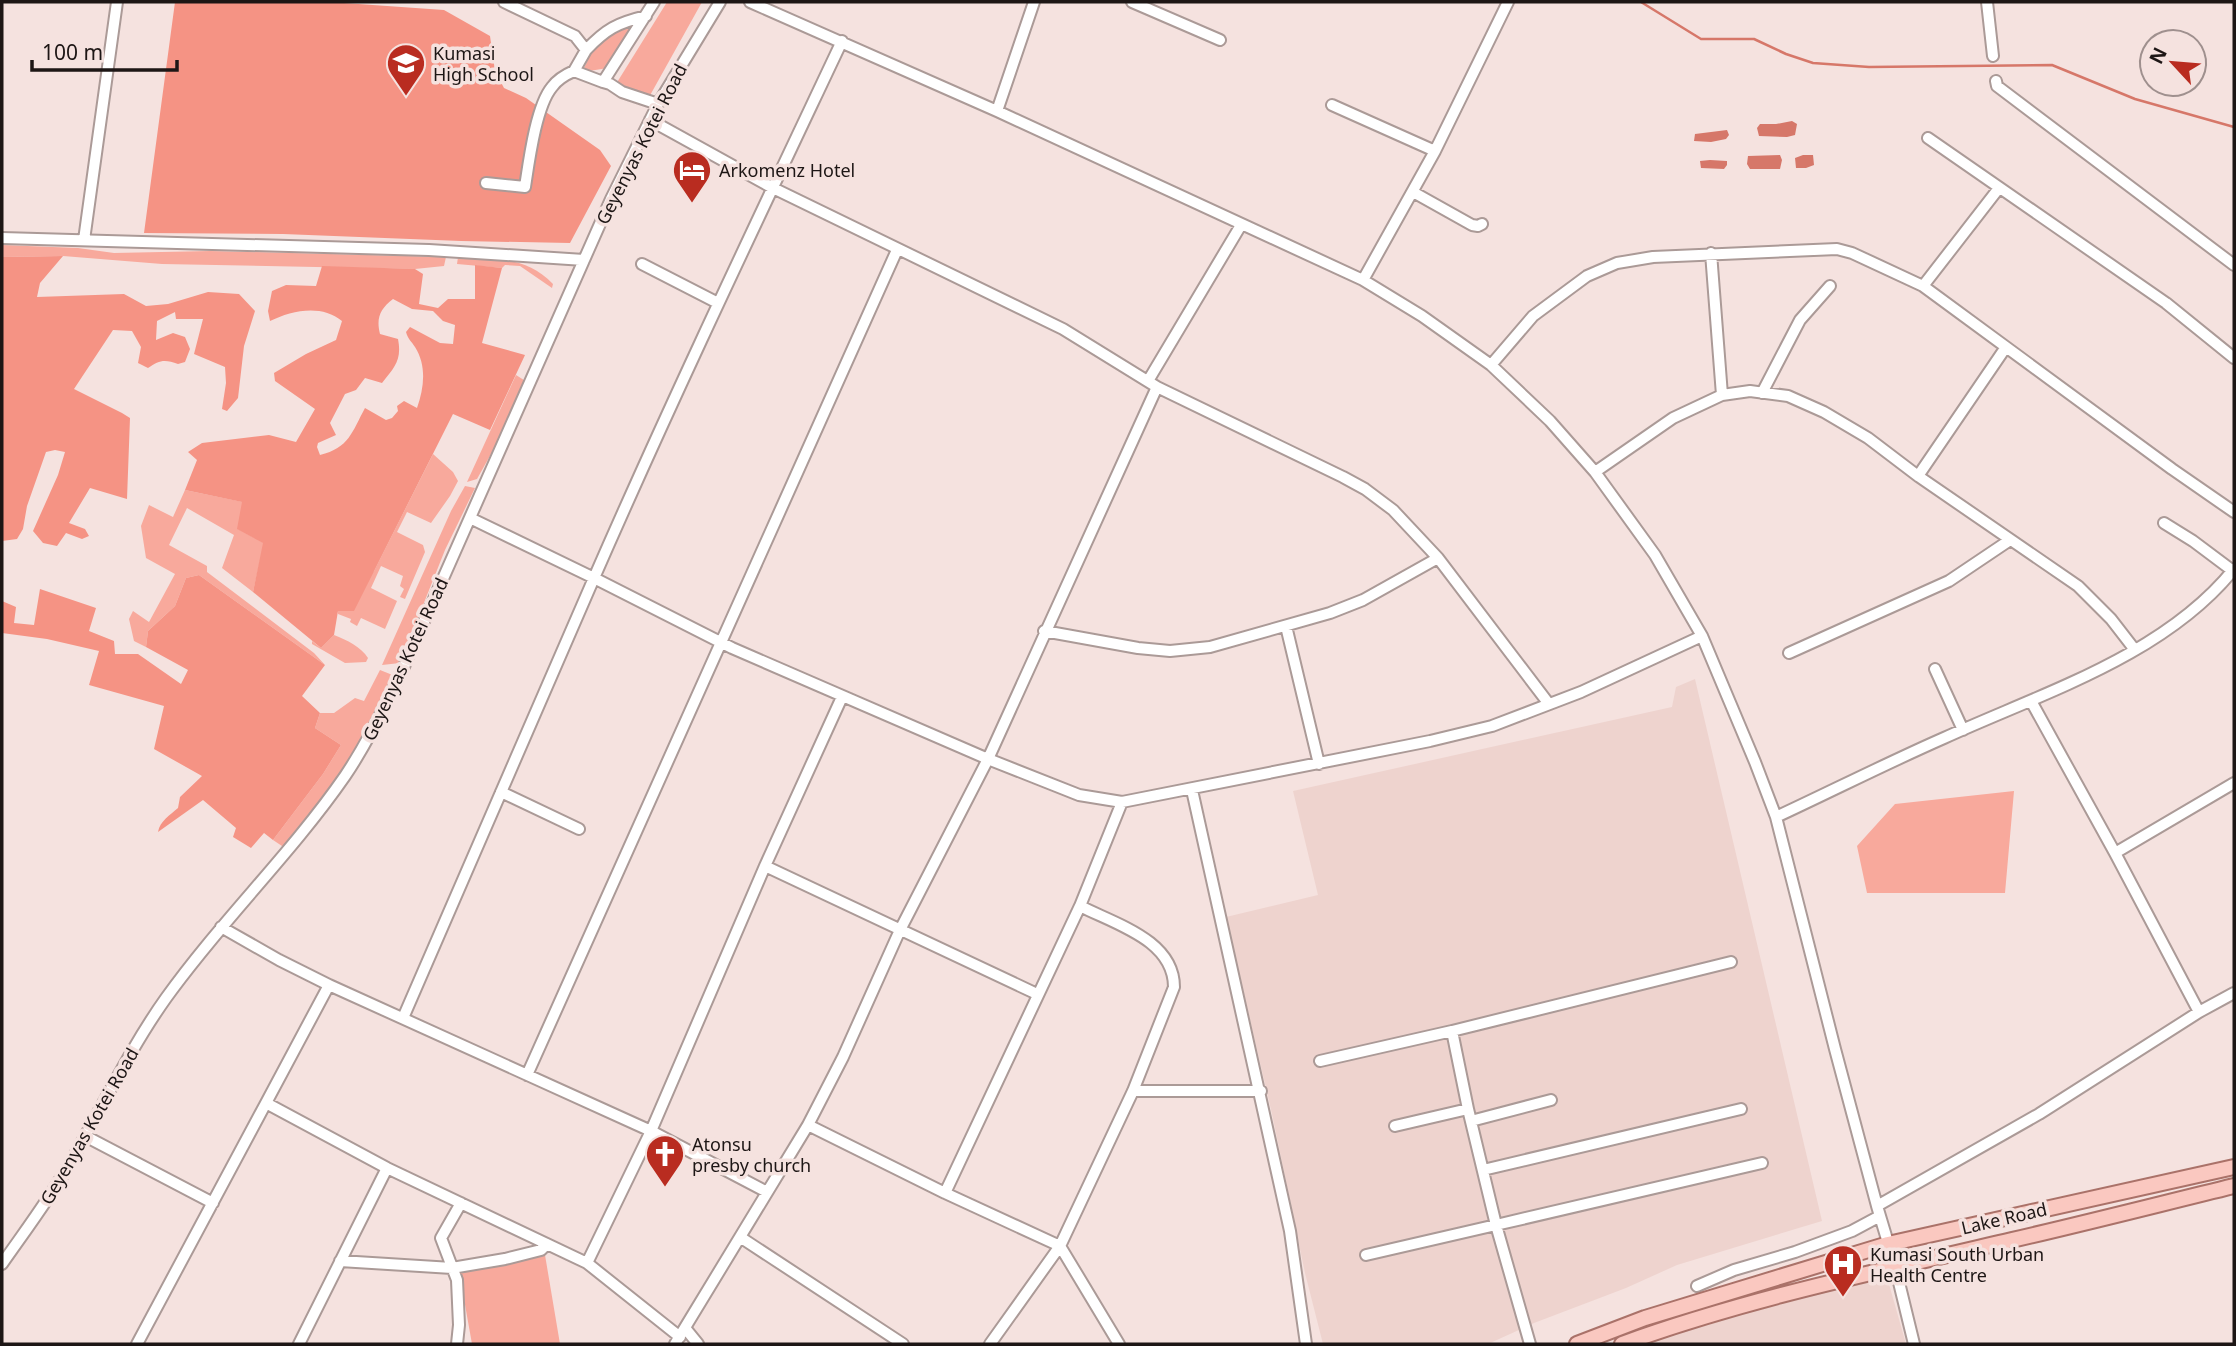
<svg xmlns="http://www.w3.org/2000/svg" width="2236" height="1346" font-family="'Noto Sans',sans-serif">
<rect width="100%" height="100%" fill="#f5e2df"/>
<!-- built -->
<path fill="#eed3ce" d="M 1695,679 L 1822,1221 L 1677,1265 L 1626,1288 L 1534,1323 L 1488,1344 L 1323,1344 L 1305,1273 L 1272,1114 L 1226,917 L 1318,895 L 1293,791 L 1672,707 L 1676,687 Z
M 1887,1277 L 1906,1344 L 1626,1344 L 1699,1319 Z"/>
<!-- green -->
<path fill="#f8a99c" d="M 667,2 L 702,2 L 648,99 L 616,84 Z
M 636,20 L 608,68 L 589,71 L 584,68 L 597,41 Z
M 2,245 L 78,248 L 114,253 L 210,251 L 446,257 L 444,266 L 415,269 L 162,264 L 63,256 L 2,257 Z
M 458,257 C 495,260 525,255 553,284 L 552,288 L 520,266 L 505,265 L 502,268 L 457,264 Z
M 516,375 L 527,382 L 500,438 L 477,479 L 467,482 Z
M 433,454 L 453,472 L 458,481 L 450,496 L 431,523 L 407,512 L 397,532 L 423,545 L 425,552 L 405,599 L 400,597 L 404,589 L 400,586 L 403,576 L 381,566 L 371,588 L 397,601 L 385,629 L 361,618 L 357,626 L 350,622 L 351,619 L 338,614 L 338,611 L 374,571 Z
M 465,486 L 475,488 L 445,550 L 400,663 L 382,665 L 451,511 Z
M 185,490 L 243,502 L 238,529 L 264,543 L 253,592 L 222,568 L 234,535 L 187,508 L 169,545 L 207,566 L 207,572 L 314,653 L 325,665 L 199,575 L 186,578 L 175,606 L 148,631 L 146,647 L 134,641 L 129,619 L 133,611 L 149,622 L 175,574 L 146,558 L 141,526 L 149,505 L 173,517 Z
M 334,635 C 347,640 361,647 368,658 L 366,662 L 345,663 L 312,644 L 312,641 L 321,648 Z
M 380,670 L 395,676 C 362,742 332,791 285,848 L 273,840 L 323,774 L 341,745 L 315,728 L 320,713 L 334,713 L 355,698 L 364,701 Z
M 2014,791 L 2005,893 L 1867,893 L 1857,846 L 1895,804 Z
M 545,1255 L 560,1344 L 472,1344 L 459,1271 Z"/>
<!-- forest -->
<path fill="#f59384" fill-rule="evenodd" d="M 175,2 L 330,2 L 444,10 L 490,36 L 495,71 L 504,88 L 526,98 L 600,150 L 611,166 L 570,243 L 461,241 L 283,234 L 144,233 Z
M 63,256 L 40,283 L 37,297 L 124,294 L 146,306 L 168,304 L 208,292 L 239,294 L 255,311 L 244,346 L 238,398 L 227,411 L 222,409 L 226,383 L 225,367 L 194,354 L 203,319 L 176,319 L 175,312 L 157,321 L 156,340 L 173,333 L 185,337 L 190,349 L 185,362 L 178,364 C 165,359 159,360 148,368 L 138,363 L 141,347 L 132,331 L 113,330 L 74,389 L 122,413 L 130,418 L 127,499 L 90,488 L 69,523 L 85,529 L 89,536 L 82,539 L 66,533 L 57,546 L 43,543 L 33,531 L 58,475 L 65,452 L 55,450 L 46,452 L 27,506 L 23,529 L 17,539 L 2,541 L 2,257 Z
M 475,265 L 502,268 L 482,343 L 525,355 L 490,430 L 453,414 L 354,611 L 338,611 L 334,635 L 321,648 L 253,592 L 263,543 L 237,529 L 242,502 L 185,490 L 197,460 L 188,452 L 202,443 L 269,435 L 296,442 L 315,409 L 275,381 L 274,373 L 306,354 L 336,340 L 342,321 C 322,304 292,310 270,321 L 268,311 L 272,291 L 286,285 L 316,286 L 322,266 L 415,269 L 423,274 L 419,304 L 438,308 L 448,299 L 475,299 ZM 393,299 L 412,309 L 433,311 L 443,321 L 455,325 L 453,344 L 440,343 L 410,327 L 406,332 C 408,339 411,341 415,347 C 427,366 424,388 417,408 L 404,401 L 397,406 L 398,411 L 392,418 L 386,420 L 365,408 C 352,432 349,448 320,455 L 317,447 L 318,443 L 336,435 L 330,423 L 345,394 L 356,390 L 365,378 L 382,383 C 395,367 402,360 398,339 L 380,334 C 376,318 380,309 393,299 Z
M 199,575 L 325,665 L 302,696 L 320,713 L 315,728 L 341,745 L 323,774 L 273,840 L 264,833 L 251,848 L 233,837 L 236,828 L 203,800 L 158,832 C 160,821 170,815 178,808 L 180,797 L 202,776 L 154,749 L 164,706 L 89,685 L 99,651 L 47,639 L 2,633 L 2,601 L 16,607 L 14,623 L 34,625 L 40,589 L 96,608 L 89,631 L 114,641 L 115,654 L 138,654 L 181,684 L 188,670 L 146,647 L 148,631 L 175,606 L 186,578 Z"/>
<!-- water -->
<path fill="#d67769" d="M 1792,121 L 1797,124 L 1795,135 L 1787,137 L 1759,136 L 1757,128 L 1760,124 L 1776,124 Z
M 1727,130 L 1729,135 L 1726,139 L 1711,142 L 1694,141 L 1695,134 Z
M 1780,155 L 1782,160 L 1780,169 L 1750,169 L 1747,164 L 1748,156 Z
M 1803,155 L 1813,155 L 1814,165 L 1806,168 L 1796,168 L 1795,158 Z
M 1710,160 L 1727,161 L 1727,165 L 1724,169 L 1701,168 L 1700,161 Z"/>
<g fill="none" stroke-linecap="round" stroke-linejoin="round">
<!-- stream -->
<path stroke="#d67769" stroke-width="2.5" d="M 1641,2 L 1701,39 L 1754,39 L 1786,54 L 1813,63 L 1869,67 L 2052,65 L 2135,99 L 2234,127"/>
<!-- minor casing -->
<g stroke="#ab9a97" stroke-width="14">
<path id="minor" d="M 504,2 L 575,36 L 586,50 L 574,71
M 654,2 L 603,82 L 610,84 L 622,92 L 658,104
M 750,2 L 997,111 L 1363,280 L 1422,316 L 1491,365 L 1550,421 L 1595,472 L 1655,555 L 1702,636 L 1755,762 L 1776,817 L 1835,1049 L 1877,1206 L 1895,1266 L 1914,1344
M 1132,2 L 1220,40
M 1987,2 L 1993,56
M 586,50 C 606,29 617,23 646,16
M 1996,81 L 1997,86 L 2234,265
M 1332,105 L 1435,151
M 997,111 L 1034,2
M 650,120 L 773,188 L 1063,329 L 1157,387 L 988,759 L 732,648 L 594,578 C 673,397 758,219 842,41
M 1928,138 L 2166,303 L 2234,358
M 486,183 L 525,187 C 529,161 536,106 552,87 C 557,80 567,74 574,71 L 603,82
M 1413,192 L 1472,225 L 1478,226 L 1482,224
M 2,238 L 429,250 L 584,260
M 84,240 L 117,2
M 1711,253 L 1722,395
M 642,264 L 718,303
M 1363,280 L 1435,151 L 1508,2
M 1923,286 L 1999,188
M 1491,365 L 1533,316 L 1587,276 L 1617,263 L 1653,257 L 1837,249 L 1852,253 L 1923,286 L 2172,469 L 2234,512
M 1148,381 L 1241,225
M 1157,387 L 1343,477 L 1365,489 L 1393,510 L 1438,558 L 1549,704
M 1762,393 L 1800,320 L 1830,286
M 1595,472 L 1673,418 L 1722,395 L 1750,391 L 1788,396 L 1824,412 L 1868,438 L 1918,476 L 2078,586 L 2111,619 L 2135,650
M 1918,476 L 2006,347
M 2164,523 L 2193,541 L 2233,571
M 1286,626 L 1319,764
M 1044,631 L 1138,648 L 1170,651 L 1210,647 L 1330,613 L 1363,600 L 1438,558
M 1789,653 L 1949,581 L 2010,540
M 1935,669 L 1963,730
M 2031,701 L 2115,853 L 2199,1012
M 1192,790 L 1290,1231 L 1306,1344
M 501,792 L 579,829
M 1776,817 C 1832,791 1887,763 1944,738 C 2042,693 2164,656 2234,569
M 2115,853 L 2234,783
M 765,866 L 1037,994
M 221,927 L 279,960 L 329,985 L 651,1131 L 767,1192
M 329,985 L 266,1103 L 387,1168 L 587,1263 L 680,1337
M 403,1018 L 594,578 L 470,518
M 1452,1031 L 1731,962
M 1320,1061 L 1452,1031 L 1468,1109 L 1496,1225 L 1762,1163
M 527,1075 L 897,250
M 1133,1091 L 1261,1091
M 1471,1121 L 1551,1100
M 808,1125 L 945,1193 L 1060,1246 L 990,1344
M 1395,1126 L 1468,1109
M 85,1136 L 213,1203
M 1483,1170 L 1741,1109
M 945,1193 L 1080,906
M 1877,1206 L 2039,1114 L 2199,1012 L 2234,993
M 740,1237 L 903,1344
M 1366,1255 L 1496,1225 L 1530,1344
M 340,1261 L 452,1268 L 505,1259 L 541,1250 L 547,1244
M 587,1263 L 651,1131 L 765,866 L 842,697
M 2,1264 C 25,1231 50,1198 70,1163 C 102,1108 129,1050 166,998 C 221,921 291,854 345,776 C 368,742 385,705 403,669 L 611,199 L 658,104 L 720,2
M 1697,1286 L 1734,1270 L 1795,1252 L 1852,1231 L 1880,1216
M 685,1328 L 698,1344
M 137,1344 L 266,1103
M 299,1344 L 387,1168
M 457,1344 L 459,1325 L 457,1280 L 441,1238 L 461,1203
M 675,1344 L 808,1125 L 843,1057 L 900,930 L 988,759 L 1079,795 L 1122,802 L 1430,741 L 1492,726 L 1581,692 L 1702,636
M 1119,1344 L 1060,1246 L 1133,1091 L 1174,987 C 1174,940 1115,924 1080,906 L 1122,802"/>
</g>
<!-- major casing -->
<g stroke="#aa7269" stroke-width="18">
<path id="major" d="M 1577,1344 L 1645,1318 L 1888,1244 L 2234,1167
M 1622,1344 C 1748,1298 1881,1271 2012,1240 C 2086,1223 2160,1204 2234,1186"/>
</g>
<!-- minor -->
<use href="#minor" stroke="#fff" stroke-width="10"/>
<!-- major -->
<use href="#major" stroke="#fac8c0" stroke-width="14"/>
</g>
<!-- icons -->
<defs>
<g id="school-pin" transform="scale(2.0125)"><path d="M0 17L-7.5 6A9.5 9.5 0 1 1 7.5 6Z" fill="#b92c20" stroke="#f5e2df"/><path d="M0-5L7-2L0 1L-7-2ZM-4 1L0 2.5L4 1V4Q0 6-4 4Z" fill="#fff"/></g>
<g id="hotel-pin" transform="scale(2.0125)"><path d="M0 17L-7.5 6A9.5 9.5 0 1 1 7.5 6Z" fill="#b92c20" stroke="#f5e2df"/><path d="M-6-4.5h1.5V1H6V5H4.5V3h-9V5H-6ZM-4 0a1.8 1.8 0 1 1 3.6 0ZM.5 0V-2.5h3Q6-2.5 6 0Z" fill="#fff"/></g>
<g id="church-pin" transform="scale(2.0125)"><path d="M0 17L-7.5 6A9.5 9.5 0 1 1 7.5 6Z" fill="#b92c20" stroke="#f5e2df"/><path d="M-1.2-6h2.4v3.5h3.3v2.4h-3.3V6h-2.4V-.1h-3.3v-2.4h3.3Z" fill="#fff"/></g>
<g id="hospital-pin" transform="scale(2.0125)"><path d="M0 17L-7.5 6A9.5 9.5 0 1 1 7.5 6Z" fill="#b92c20" stroke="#f5e2df"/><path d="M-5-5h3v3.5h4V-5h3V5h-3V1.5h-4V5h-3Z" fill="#fff"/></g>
</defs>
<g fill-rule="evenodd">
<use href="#school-pin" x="406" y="63"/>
<use href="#hotel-pin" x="692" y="170"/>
<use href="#church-pin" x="665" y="1154"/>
<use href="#hospital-pin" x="1843" y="1264"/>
</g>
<g text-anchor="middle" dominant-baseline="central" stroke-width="7" stroke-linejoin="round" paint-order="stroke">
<!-- poi labels -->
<g font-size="18" fill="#1d1615" stroke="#f5e2df" text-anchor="start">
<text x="433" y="53">Kumasi<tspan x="433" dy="21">High School</tspan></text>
<text x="719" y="170">Arkomenz Hotel</text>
<text x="692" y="1144">Atonsu<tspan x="692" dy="21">presby church</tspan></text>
<text x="1870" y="1254">Kumasi South Urban<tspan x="1870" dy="21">Health Centre</tspan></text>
</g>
<!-- street labels -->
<g font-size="18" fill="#1d1615" stroke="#f5e2df">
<text transform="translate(641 144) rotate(-63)">Geyenyas Kotei Road</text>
<text transform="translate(405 659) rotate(-65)">Geyenyas Kotei Road</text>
<text transform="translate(89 1126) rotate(-60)">Geyenyas Kotei Road</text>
<text transform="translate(2004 1218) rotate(-13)">Lake Road</text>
</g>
</g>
<!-- border -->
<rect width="2236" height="1346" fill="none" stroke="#1d1615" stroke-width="7"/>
<!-- north arrow -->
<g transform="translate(2173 63) rotate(296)"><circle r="33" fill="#f5e2df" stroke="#9f908e" stroke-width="2"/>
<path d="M0-5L12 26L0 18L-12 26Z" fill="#b92c20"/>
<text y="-10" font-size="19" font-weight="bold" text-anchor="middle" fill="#1d1615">N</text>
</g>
<!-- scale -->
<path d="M32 60v10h145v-10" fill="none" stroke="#1d1615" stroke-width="3.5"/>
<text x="42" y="60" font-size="21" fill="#1d1615" stroke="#f5e2df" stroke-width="5" paint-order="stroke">100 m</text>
</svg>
